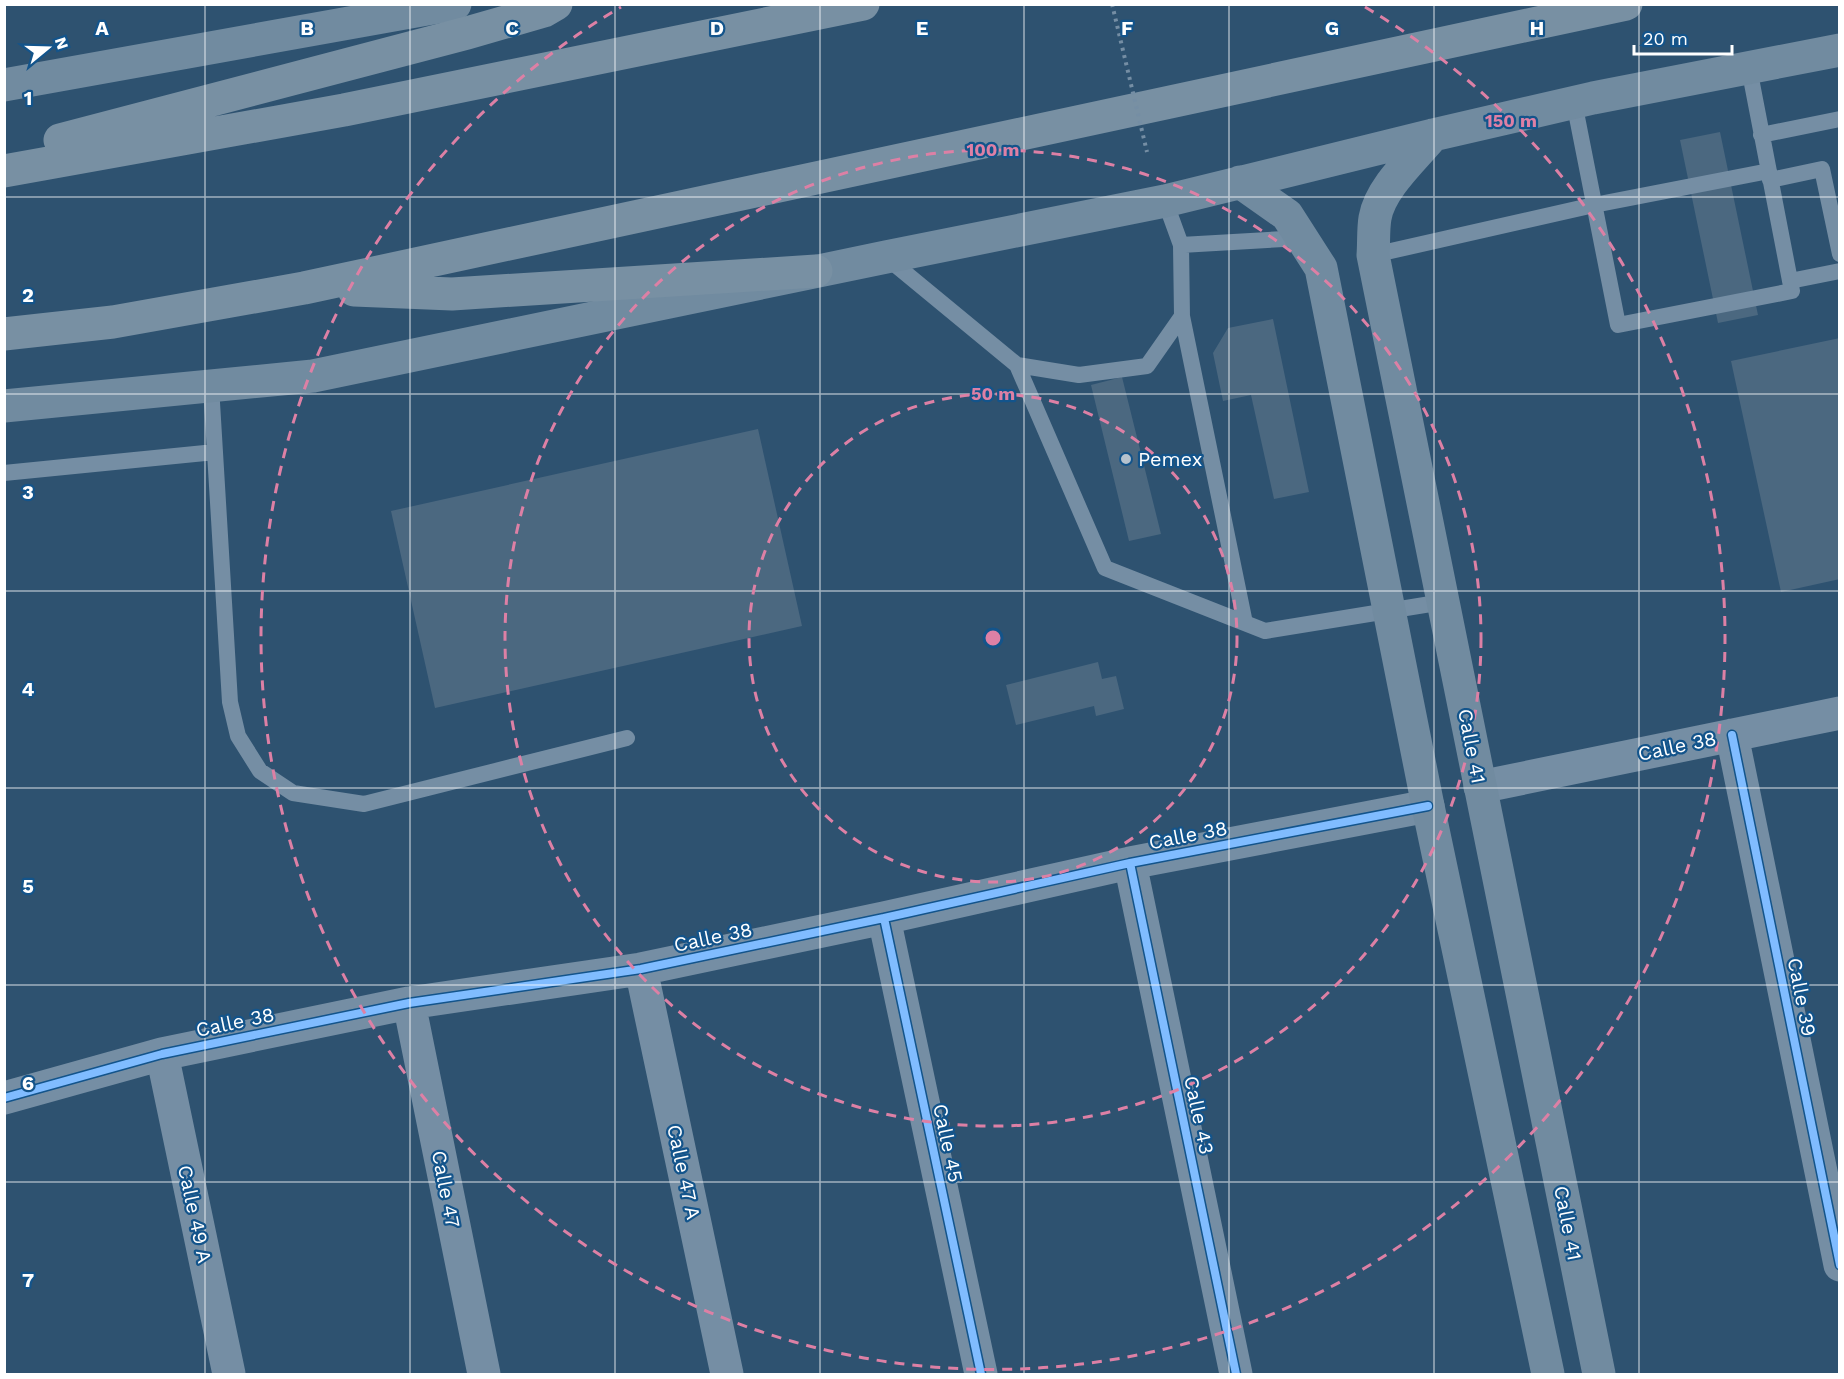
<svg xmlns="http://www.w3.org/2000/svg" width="1844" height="1379" font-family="'Work Sans',sans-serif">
<rect width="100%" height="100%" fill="#2e5270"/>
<!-- building -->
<path fill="#4b6880" d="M 1720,132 L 1758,315 L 1718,323 L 1680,140 Z
M 1273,319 L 1309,492 L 1274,499 L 1251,395 L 1223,401 L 1213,353 L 1228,328 Z
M 1840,338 L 1840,579 L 1781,592 L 1731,361 Z
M 1122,377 L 1161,534 L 1129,541 L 1091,385 Z
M 758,429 L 802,626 L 435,708 L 391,511 Z
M 1098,662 L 1102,679 L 1116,676 L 1124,709 L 1096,716 L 1094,706 L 1016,725 L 1006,685 Z"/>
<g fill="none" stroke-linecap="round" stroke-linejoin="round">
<!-- lane -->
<path stroke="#758ea4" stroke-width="16" d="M 1574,102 L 1618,325 L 1792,291 L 1749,68
M 1761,135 L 1840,119
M 1770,180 L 1822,169 L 1840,254
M 1181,245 L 1302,238
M 1373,255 L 1594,205 L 1769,171
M 886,257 L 1017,365 L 1079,375 L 1147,366 L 1182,316 L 1181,245 L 1165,201
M 1790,281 L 1840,271
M 1182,316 L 1245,623
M 1017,365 L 1105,568 L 1265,631 L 1443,602
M 211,386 L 230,702 L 238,736 L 260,771 L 293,793 L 364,804 L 627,738
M 4,473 L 215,452"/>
<!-- street -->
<path stroke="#758ea4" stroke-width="33" d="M 1732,735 L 1840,1265
M 1480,787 L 1840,713
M 1130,863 L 1236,1374
M 884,918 L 981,1374
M 641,969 L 727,1374
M 409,1003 L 484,1374
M 162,1054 L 229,1374
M 4,1098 L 162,1054 L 409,1003 L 641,969 L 884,918 L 1130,863 L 1428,806"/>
<!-- secondary -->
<path stroke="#718ba0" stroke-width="33" d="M 4,85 L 455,4
M 1433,135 C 1414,158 1380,188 1375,218 C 1373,230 1374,243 1373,255 L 1599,1374
M 1240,182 L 1287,215 L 1321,268 L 1428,806 L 1548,1374
M 4,406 L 313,376 L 886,257 L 1165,201 L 1433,135 L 1593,98 L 1840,50"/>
<!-- highway -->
<path stroke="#7890a3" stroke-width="33" d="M 60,140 L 467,33 L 544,11 L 556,4
M 4,171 L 344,110 L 863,4
M 354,290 L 452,294 L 816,271
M 4,334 L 113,322 L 304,288 L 1626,4"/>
<!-- path-bridge -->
<path stroke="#758ea4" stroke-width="4" stroke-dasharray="3 4.5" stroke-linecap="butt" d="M 1112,4 L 1147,152"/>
<!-- cycleway casing -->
<g stroke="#13548b" stroke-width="11">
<path id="cycleway" d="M 1732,735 L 1840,1265
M 1130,863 L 1236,1374
M 884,918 L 981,1374
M 4,1098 L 162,1054 L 409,1003 L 641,969 L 884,918 L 1130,863 L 1428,806"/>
</g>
<!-- cycleway -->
<use href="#cycleway" stroke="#80bcff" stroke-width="8"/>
</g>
<!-- grid -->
<path fill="none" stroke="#fff" stroke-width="1.5" stroke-opacity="0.55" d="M 205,4 L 205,1374M 410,4 L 410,1374M 615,4 L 615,1374M 820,4 L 820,1374M 1024,4 L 1024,1374M 1229,4 L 1229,1374M 1434,4 L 1434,1374M 1639,4 L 1639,1374M 4,197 L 1840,197M 4,394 L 1840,394M 4,591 L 1840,591M 4,788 L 1840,788M 4,985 L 1840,985M 4,1182 L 1840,1182"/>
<!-- distance rings -->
<g fill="none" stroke="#dd80a5" stroke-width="3" stroke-dasharray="10 8">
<circle cx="993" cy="638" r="244"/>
<circle cx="993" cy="638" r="488"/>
<path d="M1365 7A732 732 0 1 1 621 7"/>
</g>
<!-- markers -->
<circle fill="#b6c2cd" stroke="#13548b" stroke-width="2" cx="1126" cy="459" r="6"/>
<g text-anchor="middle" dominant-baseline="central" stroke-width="4.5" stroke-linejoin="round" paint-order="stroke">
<!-- poi labels -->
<g font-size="20" fill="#fff" stroke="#13548b" text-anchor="start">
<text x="1138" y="459">Pemex</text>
</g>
<!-- street labels -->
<g font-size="20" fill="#fff" stroke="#13548b">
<text transform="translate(1472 746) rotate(79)">Calle 41</text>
<text transform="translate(1677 746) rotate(-12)">Calle 38</text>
<text transform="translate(1188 835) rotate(-11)">Calle 38</text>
<text transform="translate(713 937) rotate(-12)">Calle 38</text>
<text transform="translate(1802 997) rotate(79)">Calle 39</text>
<text transform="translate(235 1022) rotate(-12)">Calle 38</text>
<text transform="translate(1199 1115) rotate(78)">Calle 43</text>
<text transform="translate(948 1143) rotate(78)">Calle 45</text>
<text transform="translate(684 1172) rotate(78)">Calle 47 A</text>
<text transform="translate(446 1189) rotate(79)">Calle 47</text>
<text transform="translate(195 1214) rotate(78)">Calle 49 A</text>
<text transform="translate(1568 1223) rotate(79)">Calle 41</text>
</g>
</g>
<g font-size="20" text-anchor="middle" font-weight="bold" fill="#fff" stroke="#13548b" stroke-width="4.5" stroke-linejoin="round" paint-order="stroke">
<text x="102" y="35">A</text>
<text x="307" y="35">B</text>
<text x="512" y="35">C</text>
<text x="717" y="35">D</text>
<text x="922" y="35">E</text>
<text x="1127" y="35">F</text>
<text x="1332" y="35">G</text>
<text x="1537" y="35">H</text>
<text x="28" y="105">1</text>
<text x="28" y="302">2</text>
<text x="28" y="499">3</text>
<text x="28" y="696">4</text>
<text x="28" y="893">5</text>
<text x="28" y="1090">6</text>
<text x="28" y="1287">7</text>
</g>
<circle cx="993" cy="638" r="9" fill="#dd80a5" stroke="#13548b" stroke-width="3"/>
<g font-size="18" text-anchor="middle" font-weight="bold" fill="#dd80a5" stroke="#13548b" stroke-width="4.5" stroke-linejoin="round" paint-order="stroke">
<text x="1511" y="127">150 m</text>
<text x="993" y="156">100 m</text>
<text x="993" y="400">50 m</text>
</g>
<!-- border -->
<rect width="1844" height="1379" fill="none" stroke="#ffffff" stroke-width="12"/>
<!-- north arrow -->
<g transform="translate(48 48) rotate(71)" stroke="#13548b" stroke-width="4.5" paint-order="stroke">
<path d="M0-4.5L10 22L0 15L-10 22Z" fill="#ffffff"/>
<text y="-9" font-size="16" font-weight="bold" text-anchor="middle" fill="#ffffff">N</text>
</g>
<!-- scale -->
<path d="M1634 45v9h98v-9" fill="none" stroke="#ffffff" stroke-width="3"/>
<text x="1643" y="45" font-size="18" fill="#ffffff" stroke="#13548b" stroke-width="4.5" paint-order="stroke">20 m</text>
</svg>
